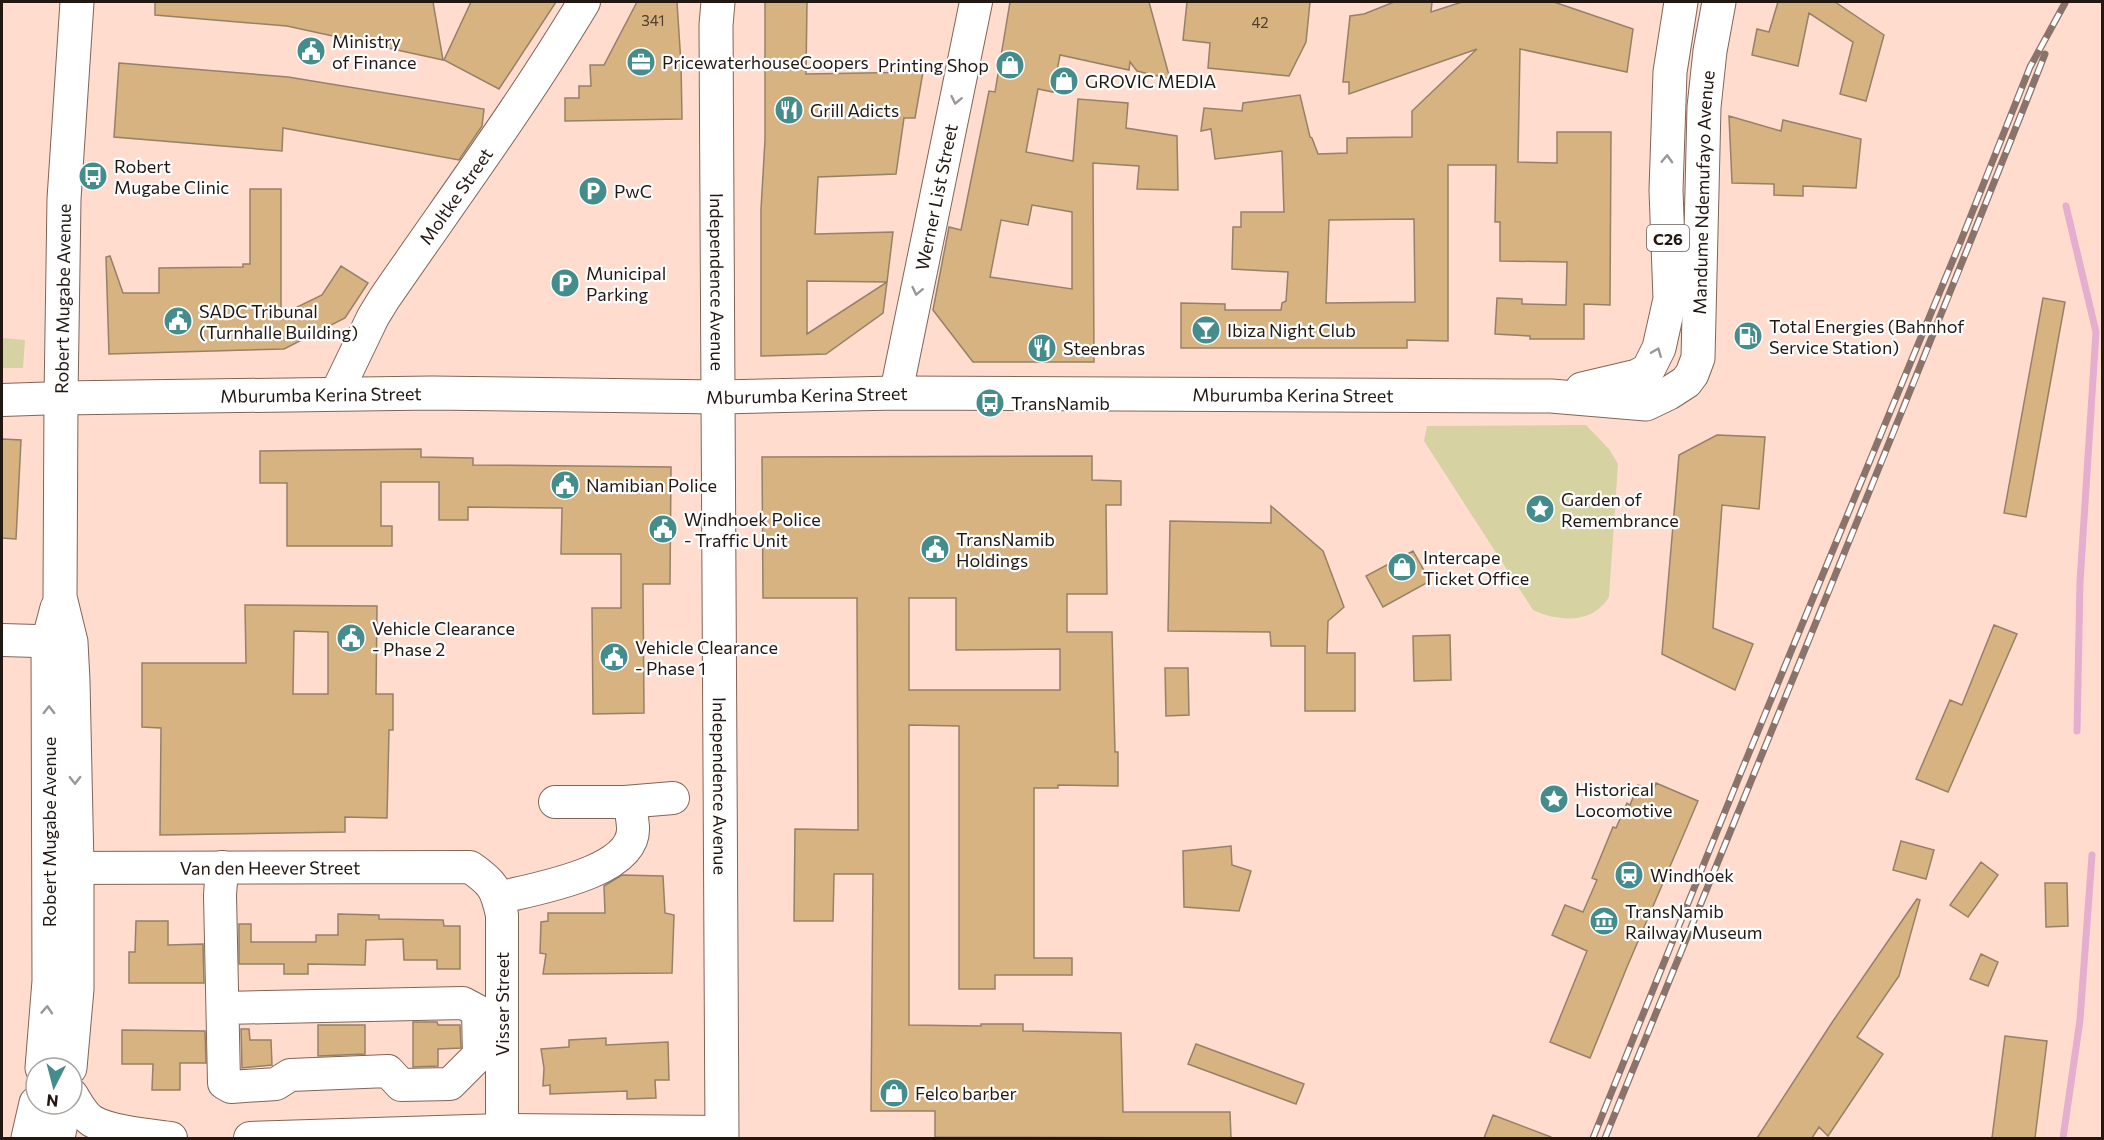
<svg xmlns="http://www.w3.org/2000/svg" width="2104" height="1140" font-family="Commissioner,sans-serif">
<rect width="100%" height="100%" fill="#ffdcce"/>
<!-- green -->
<path fill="#d6d2a2" d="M 2,338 L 25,340 L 23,368 L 2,368 Z
M 1586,425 L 1609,449 L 1618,464 L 1609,597 C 1593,624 1559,622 1533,610 L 1424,441 L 1427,426 Z"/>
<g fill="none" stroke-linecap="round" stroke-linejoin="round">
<!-- stream -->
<path stroke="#e5adce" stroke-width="7" d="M 2066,206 L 2096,332 L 2080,582 L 2077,731
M 2063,1138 L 2080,1020 L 2092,855"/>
</g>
<!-- building -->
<path fill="#d8b382" stroke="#958168" stroke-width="1.5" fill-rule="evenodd" d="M 155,2 L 433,2 L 443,60 L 287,26 L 155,15 Z
M 471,2 L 556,2 L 499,89 L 444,60 Z
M 637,2 L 677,2 L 681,64 L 682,119 L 565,121 L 565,98 L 579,98 L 579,86 L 591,86 L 590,65 L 604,65 Z
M 765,2 L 807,2 L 806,74 L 923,72 L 915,118 L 904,118 L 896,174 L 818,177 L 815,234 L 893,232 L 887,282 L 807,281 L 807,334 L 887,282 L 883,313 L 826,354 L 761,356 L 761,209 L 765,140 Z
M 1010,2 L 1149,2 L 1170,79 L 1137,71 L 1130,62 L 1129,70 L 1060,55 L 1053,92 L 1038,89 L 1026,152 L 1073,161 L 1078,99 L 1128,103 L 1126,128 L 1177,136 L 1178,190 L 1137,189 L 1139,166 L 1093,163 L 1094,362 L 973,362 L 933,310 L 949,227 L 961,230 L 989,91 L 995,92 ZM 1032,205 L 1072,212 L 1072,289 L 990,277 L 1001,220 L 1028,225 Z
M 1187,2 L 1310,2 L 1306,42 L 1289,76 L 1208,68 L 1210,43 L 1183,40 Z
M 1394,2 L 1432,2 L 1431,12 L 1462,2 L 1554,2 L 1633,29 L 1627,72 L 1520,49 L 1518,162 L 1557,163 L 1557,132 L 1611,132 L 1610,305 L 1584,304 L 1584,339 L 1530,339 L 1530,336 L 1495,334 L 1497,298 L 1522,299 L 1522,304 L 1566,305 L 1567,262 L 1500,261 L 1500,222 L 1495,222 L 1496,165 L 1448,165 L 1448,341 L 1407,340 L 1407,348 L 1181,348 L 1181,303 L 1225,304 L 1225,310 L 1281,310 L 1282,303 L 1286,301 L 1288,272 L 1232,269 L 1233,227 L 1241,227 L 1241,212 L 1284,212 L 1282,151 L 1215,159 L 1211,129 L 1201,131 L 1204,108 L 1242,111 L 1243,103 L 1300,95 L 1310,137 L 1312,138 L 1318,154 L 1347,153 L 1347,138 L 1412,137 L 1412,111 L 1477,49 L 1349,94 L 1349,82 L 1343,82 L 1350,16 L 1364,14 ZM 1414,219 L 1415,302 L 1326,303 L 1329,220 Z
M 1778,2 L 1835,2 L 1884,35 L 1866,101 L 1840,94 L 1853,42 L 1809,13 L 1798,66 L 1752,55 L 1757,29 L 1769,32 Z
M 119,63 L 288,77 L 484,109 L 482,126 L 459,160 L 283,128 L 282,151 L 114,137 Z
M 1729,116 L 1781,131 L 1783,120 L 1861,139 L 1856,188 L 1803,186 L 1803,196 L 1774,195 L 1774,184 L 1732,183 Z
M 250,189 L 281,189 L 281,315 L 322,295 L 341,266 L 368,283 L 345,318 L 284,349 L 109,354 L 106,257 L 110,256 L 123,293 L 159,293 L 159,268 L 243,267 L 243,264 L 250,264 Z
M 2043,298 L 2065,302 L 2026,517 L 2004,513 Z
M 1717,435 L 1765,437 L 1759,509 L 1722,505 L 1713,628 L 1753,644 L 1735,690 L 1662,654 L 1679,455 Z
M 2,439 L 21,440 L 16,539 L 2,538 Z
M 421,449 L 421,457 L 473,458 L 473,465 L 671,467 L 670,584 L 643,584 L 644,713 L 593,714 L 592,608 L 621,608 L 621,554 L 561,554 L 562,508 L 468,507 L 468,520 L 439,520 L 439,482 L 381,482 L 381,526 L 392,526 L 392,546 L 287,546 L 287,483 L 260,483 L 260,451 Z
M 1092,456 L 1092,480 L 1121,481 L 1121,505 L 1106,505 L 1107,594 L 1067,594 L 1067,632 L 1112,632 L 1115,752 L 1118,752 L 1118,786 L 1058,785 L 1058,788 L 1034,788 L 1034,958 L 1072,958 L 1072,975 L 995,975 L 995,989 L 959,989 L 959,726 L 909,725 L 909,1025 L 981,1026 L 981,1024 L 1023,1024 L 1023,1031 L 1121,1033 L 1123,1112 L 1230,1112 L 1231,1138 L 935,1137 L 935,1111 L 871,1111 L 873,874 L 834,874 L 833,921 L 794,921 L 795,829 L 858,830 L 857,598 L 763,598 L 762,457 ZM 909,598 L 956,598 L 956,650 L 1060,649 L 1060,690 L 909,690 Z
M 1271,506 L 1323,551 L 1344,607 L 1328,621 L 1327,653 L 1355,653 L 1355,711 L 1305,711 L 1305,646 L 1271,646 L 1270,632 L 1168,631 L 1170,521 L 1271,523 Z
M 1413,551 L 1430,581 L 1383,607 L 1366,576 Z
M 245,605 L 377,606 L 376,694 L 393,694 L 393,730 L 389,730 L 387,818 L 345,817 L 345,832 L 160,835 L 161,728 L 142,727 L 142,663 L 246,663 ZM 294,631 L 328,632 L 328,694 L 293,694 Z
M 1994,625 L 2017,634 L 1948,792 L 1916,779 L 1950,700 L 1962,705 Z
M 1450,635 L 1451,680 L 1414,681 L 1413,636 Z
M 1165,668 L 1188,668 L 1189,715 L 1166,716 Z
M 1656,783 L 1698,801 L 1627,967 L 1590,1058 L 1550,1042 L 1587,951 L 1552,935 L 1565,905 L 1583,912 L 1597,880 L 1592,878 L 1613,827 L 1616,828 L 1627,803 L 1630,805 L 1638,785 L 1653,792 Z
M 1901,841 L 1934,850 L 1926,879 L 1893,870 Z
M 1231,846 L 1232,865 L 1251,871 L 1239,911 L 1184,907 L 1183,851 Z
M 1981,862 L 1998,875 L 1968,917 L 1950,905 Z
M 622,875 L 663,876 L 665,913 L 674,915 L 672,973 L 543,974 L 546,954 L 540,953 L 541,922 L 548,921 L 548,913 L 605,913 L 604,886 Z
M 2045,883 L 2067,883 L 2068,926 L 2046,927 Z
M 1917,899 L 1920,900 L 1899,976 L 1857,1037 L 1883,1054 L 1828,1136 L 1819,1127 L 1812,1138 L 1757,1138 L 1833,1021 Z
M 338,914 L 379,915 L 379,919 L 443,920 L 444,926 L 460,926 L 460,969 L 437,969 L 437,960 L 404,960 L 403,939 L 366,940 L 365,965 L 308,964 L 308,974 L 284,974 L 284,964 L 239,964 L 239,924 L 251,924 L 251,942 L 316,942 L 316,935 L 338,935 Z
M 136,921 L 168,921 L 168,945 L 203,944 L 204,983 L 129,983 L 129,952 L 135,952 Z
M 1981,954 L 1998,962 L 1988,986 L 1970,979 Z
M 413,1022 L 437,1022 L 438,1025 L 460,1025 L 461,1048 L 438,1049 L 438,1066 L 413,1067 Z
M 318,1025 L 365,1025 L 365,1054 L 318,1056 Z
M 241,1029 L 249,1029 L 250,1040 L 271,1040 L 272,1065 L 242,1068 Z
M 122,1030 L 205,1031 L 206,1063 L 180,1063 L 180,1090 L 152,1090 L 153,1064 L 122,1064 Z
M 2005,1036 L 2047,1041 L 2035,1138 L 1992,1138 Z
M 606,1038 L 606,1045 L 668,1042 L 669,1080 L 655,1080 L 656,1098 L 627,1099 L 627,1091 L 550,1094 L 550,1085 L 543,1086 L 544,1068 L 541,1049 L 569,1047 L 569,1040 Z
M 1196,1044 L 1304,1084 L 1296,1104 L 1188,1064 Z
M 1493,1115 L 1551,1137 L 1551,1138 L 1484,1138 Z"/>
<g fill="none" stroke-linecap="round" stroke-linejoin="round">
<!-- minor casing -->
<g stroke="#826457" stroke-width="34">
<g id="minor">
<path id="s1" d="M 896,393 L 976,2"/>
<path id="s2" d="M 336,394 L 373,317 L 384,299 C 452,200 523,104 584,2"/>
<path d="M 2,400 L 61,398"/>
<path d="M 2,640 L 71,642"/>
<path d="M 625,802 L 673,798"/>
<path d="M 222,867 L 220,895 L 224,1083 L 231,1087 L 276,1084 L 290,1075 L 388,1071 L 401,1085 L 450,1084 L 479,1055 L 478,1011 L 463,1003 L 224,1008"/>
<path id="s3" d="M 50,868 L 470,867 C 493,883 496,888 502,915 L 502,1130"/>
<path d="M 498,898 C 533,889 636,873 633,827 C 632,817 632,810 625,802 L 555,802"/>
<path d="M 72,1095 C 78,1105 83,1115 92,1121 C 111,1132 149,1135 171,1138"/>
<path d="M 250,1138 L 502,1130 L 722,1132"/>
</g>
</g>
<!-- major casing -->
<g stroke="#826457" stroke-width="35">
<g id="major">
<path id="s4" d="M 718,2 L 716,25 L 722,1138"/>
<path d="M 1582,389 L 1637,376 L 1648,370 L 1659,348 L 1670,299 L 1666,190 L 1670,72 L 1681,2"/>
<path id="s5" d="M 61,398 L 432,393 L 719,397 L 896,393 L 1551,396 L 1646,404 L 1669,393 L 1686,382 L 1692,374 L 1698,358 L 1704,107 L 1710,51 L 1719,2"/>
<path d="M 42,1068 L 49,981 L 48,642 L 57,608"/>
<path id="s6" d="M 70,1068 L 77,989 L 77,866 L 73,681 L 71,642 L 60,597 L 61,398 L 64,199 L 77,2"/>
<path d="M 28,1138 L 36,1103"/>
<path d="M 58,1138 L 65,1104"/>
</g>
</g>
<!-- minor -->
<use href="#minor" stroke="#fff" stroke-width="32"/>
<!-- major -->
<use href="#major" stroke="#fff" stroke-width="33"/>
<!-- rail casing -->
<g stroke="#8a736a" stroke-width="7">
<path id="rail" d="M 1593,1138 L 1739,777 L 1960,243 L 2030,67 L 2065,3
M 1605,1138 C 1752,777 1902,417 2045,54"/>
</g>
<!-- rail -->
<use href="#rail" stroke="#fff" stroke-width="4.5" stroke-dasharray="14" stroke-linecap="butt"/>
</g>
<!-- one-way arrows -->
<defs><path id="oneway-chevron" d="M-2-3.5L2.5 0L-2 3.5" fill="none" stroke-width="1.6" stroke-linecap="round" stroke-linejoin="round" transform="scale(1.5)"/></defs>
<g stroke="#9c9794">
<use href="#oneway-chevron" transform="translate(956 100) rotate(102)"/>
<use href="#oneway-chevron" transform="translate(1667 159) rotate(-88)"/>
<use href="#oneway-chevron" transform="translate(917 291) rotate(102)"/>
<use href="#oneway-chevron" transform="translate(1657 352) rotate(-68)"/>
<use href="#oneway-chevron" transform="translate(49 710) rotate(-90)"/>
<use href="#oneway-chevron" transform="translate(75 780) rotate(89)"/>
<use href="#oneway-chevron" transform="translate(47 1010) rotate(-86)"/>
</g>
<!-- icons -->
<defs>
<g id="civic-disc" transform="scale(1.5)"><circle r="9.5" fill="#458d8c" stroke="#fff"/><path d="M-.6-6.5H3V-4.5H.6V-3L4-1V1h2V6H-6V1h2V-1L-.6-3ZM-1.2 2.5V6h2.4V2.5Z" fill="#fff"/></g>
<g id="office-disc" transform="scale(1.5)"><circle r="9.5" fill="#458d8c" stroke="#fff"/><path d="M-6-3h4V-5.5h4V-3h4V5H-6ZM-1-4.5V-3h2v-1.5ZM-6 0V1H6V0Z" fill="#fff"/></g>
<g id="shop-disc" transform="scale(1.5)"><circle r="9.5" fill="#458d8c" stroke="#fff"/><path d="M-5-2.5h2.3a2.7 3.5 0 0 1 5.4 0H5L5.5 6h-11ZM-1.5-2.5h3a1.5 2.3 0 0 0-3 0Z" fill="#fff"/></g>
<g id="restaurant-disc" transform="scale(1.5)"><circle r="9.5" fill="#458d8c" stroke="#fff"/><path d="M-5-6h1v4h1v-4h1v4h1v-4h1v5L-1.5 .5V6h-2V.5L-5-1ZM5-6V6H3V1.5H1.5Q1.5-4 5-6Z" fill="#fff"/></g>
<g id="bus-disc" transform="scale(1.5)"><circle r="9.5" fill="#458d8c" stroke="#fff"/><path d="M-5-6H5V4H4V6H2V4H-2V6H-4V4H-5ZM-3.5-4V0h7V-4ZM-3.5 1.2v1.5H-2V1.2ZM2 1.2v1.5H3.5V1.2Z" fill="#fff"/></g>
<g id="parking-disc" transform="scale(1.5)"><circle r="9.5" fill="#458d8c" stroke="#fff"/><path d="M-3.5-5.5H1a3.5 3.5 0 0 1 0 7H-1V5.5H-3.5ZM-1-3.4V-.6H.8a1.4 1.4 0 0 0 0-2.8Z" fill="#fff"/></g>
<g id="bar-disc" transform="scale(1.5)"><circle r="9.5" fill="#458d8c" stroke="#fff"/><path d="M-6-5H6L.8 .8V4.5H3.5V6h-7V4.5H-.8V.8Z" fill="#fff"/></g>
<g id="fuel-disc" transform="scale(1.5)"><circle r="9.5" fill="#458d8c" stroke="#fff"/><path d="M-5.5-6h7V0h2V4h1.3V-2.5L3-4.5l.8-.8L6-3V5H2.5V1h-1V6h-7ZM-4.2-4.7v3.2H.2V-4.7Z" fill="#fff"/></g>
<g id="sight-disc" transform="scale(1.5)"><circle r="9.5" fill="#458d8c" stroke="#fff"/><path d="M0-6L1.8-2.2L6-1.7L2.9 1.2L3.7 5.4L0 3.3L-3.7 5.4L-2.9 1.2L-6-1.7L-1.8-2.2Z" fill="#fff"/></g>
<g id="station-disc" transform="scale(1.5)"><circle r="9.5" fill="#458d8c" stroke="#fff"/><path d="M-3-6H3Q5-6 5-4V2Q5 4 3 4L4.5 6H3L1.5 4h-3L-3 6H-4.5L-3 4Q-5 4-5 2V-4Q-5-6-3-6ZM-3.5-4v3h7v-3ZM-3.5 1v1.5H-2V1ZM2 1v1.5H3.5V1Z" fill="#fff"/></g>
<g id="museum-disc" transform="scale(1.5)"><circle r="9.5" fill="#458d8c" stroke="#fff"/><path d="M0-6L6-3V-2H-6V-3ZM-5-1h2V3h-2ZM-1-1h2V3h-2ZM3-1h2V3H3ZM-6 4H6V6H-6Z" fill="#fff"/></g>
</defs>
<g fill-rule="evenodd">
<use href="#civic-disc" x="311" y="51"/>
<use href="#office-disc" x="641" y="62"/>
<use href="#shop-disc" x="1010" y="65"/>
<use href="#shop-disc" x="1064" y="81"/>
<use href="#restaurant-disc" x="789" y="110"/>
<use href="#bus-disc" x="93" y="176"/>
<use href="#parking-disc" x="593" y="191"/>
<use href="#parking-disc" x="565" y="283"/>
<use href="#civic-disc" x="178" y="321"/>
<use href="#bar-disc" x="1206" y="330"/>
<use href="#fuel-disc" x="1748" y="336"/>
<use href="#restaurant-disc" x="1042" y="348"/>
<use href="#bus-disc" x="990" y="403"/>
<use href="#civic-disc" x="565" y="485"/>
<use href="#sight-disc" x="1540" y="509"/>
<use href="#civic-disc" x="663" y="529"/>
<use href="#civic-disc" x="935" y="549"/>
<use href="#shop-disc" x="1402" y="567"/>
<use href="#civic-disc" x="351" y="638"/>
<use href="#civic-disc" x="614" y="657"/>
<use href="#sight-disc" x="1554" y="799"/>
<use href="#station-disc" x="1629" y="875"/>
<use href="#museum-disc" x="1604" y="921"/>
<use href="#shop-disc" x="894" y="1093"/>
</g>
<g text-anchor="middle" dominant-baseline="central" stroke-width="4.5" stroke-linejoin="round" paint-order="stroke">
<!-- number labels -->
<g font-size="15" fill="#503e2e">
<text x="653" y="20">341</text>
<text x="1260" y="22">42</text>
</g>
<!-- shield labels -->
<rect fill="#fff" stroke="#655d59" stroke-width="1.5" x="1647" y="225" width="42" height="26" rx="4.5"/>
<g font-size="16" font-weight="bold" fill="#231712">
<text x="1668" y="238">C26</text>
</g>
<!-- poi labels -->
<g font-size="18" fill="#231712" stroke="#fff" text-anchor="start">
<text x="332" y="41">Ministry<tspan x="332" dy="21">of Finance</tspan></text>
<text x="662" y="62">PricewaterhouseCoopers</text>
<text x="989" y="65" text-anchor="end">Printing Shop</text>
<text x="1085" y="81">GROVIC MEDIA</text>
<text x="810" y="110">Grill Adicts</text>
<text x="114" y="166">Robert<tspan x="114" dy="21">Mugabe Clinic</tspan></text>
<text x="614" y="191">PwC</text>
<text x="586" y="273">Municipal<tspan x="586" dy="21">Parking</tspan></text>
<text x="199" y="311">SADC Tribunal<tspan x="199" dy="21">(Turnhalle Building)</tspan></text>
<text x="1769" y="326">Total Energies (Bahnhof<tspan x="1769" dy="21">Service Station)</tspan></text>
<text x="1227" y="330">Ibiza Night Club</text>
<text x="1063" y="348">Steenbras</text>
<text x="1011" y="403">TransNamib</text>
<text x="586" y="485">Namibian Police</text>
<text x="1561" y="499">Garden of<tspan x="1561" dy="21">Remembrance</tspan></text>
<text x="684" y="519">Windhoek Police<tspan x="684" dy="21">- Traffic Unit</tspan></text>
<text x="956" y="539">TransNamib<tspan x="956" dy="21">Holdings</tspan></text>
<text x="1423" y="557">Intercape<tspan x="1423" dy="21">Ticket Office</tspan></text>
<text x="372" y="628">Vehicle Clearance<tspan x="372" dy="21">- Phase 2</tspan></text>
<text x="635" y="647">Vehicle Clearance<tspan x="635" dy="21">- Phase 1</tspan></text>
<text x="1575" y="789">Historical<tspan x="1575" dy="21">Locomotive</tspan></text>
<text x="1650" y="875">Windhoek</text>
<text x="1625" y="911">TransNamib<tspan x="1625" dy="21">Railway Museum</tspan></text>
<text x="915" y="1093">Felco barber</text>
</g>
<!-- street labels -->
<g font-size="18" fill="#231712" stroke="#fff">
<text stroke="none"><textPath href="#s5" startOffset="1824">Mandume Ndemufayo Avenue</textPath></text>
<text stroke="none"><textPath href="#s2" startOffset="232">Moltke Street</textPath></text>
<text stroke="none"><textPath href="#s1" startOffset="200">Werner List Street</textPath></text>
<text stroke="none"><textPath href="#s4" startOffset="280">Independence Avenue</textPath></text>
<text stroke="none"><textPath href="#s6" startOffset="771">Robert Mugabe Avenue</textPath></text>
<text stroke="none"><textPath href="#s5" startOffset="1232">Mburumba Kerina Street</textPath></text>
<text stroke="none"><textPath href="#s5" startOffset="260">Mburumba Kerina Street</textPath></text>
<text stroke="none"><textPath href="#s5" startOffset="746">Mburumba Kerina Street</textPath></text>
<text stroke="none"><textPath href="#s4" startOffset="784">Independence Avenue</textPath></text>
<text transform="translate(49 832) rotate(-90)">Robert Mugabe Avenue</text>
<text stroke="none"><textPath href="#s3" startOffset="220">Van den Heever Street</textPath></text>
<text transform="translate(502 1004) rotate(-90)">Visser Street</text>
</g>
</g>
<!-- border -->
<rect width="2104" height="1140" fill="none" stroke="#231712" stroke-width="6"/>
<!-- north arrow -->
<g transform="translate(54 1086) rotate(186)"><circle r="28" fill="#ffffff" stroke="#a7a2a0" stroke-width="1.5"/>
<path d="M0-4.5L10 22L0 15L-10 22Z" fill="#458d8c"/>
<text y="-9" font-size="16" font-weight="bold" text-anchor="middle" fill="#231712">N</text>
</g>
</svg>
